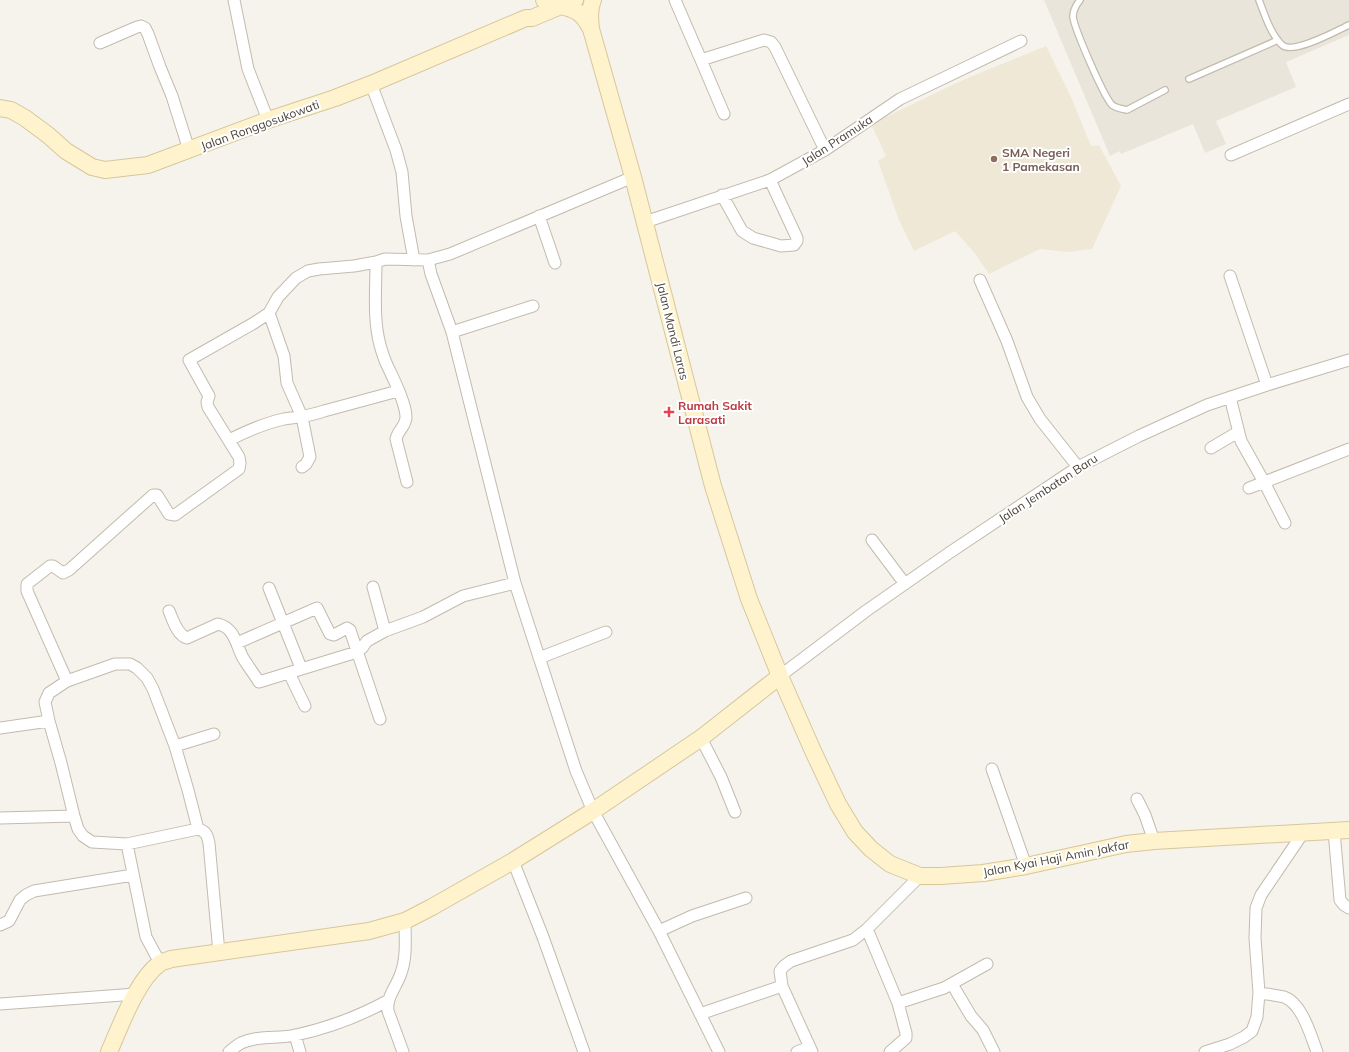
<svg xmlns="http://www.w3.org/2000/svg" width="1349" height="1052" font-family="Mulish,sans-serif">
<rect width="100%" height="100%" fill="#f6f3ec"/>
<!-- residential -->
<path fill="#eae5da" d="M 1044,0 L 1349,0 L 1349,35 L 1286,62 L 1296,87 L 1216,121 L 1226,144 L 1205,153 L 1193,124 L 1121,154 L 1120,151 L 1110,156 Z"/>
<!-- education -->
<path fill="#efe8d6" d="M 1046,46 L 1071,97 L 1091,146 L 1099,145 L 1121,186 L 1092,249 L 1067,252 L 1040,249 L 989,274 L 974,252 L 955,231 L 914,251 L 899,220 L 878,161 L 886,156 L 871,124 L 965,79 Z"/>
<g fill="none" stroke-linecap="round" stroke-linejoin="round">
<!-- service casing -->
<g stroke="#c2bbae" stroke-width="8">
<path id="service" d="M 1080,0 C 1076,5 1073,11 1073,17 C 1075,30 1103,95 1112,105 C 1116,108 1122,109 1127,110 L 1165,90
M 1259,0 C 1264,13 1271,35 1282,45 C 1293,55 1336,31 1349,25
M 1189,79 L 1278,40"/>
</g>
<!-- minor casing -->
<g stroke="#c2bbae" stroke-width="13">
<path id="minor" d="M 234,0 L 248,69 L 268,120
M 675,0 L 701,60 L 764,40 L 771,42 L 775,47 L 825,150
M 100,43 L 137,27 L 141,26 L 145,28 L 148,34 L 160,67 L 172,96 L 189,150
M 701,60 L 724,114
M 371,84 L 396,150 L 402,172 L 406,216 L 414,260
M 1231,155 L 1349,104
M 633,177 L 450,254 L 428,260 L 431,274 L 452,332 L 515,583 L 576,771 L 593,811 L 659,931 L 719,1052
M 722,195 L 742,231 L 753,238 L 781,246 L 794,245 L 797,241 L 797,238 L 770,180
M 539,216 L 555,263
M 645,222 L 770,180 L 825,150 L 900,99 L 1021,41
M 376,262 C 376,289 373,319 380,345 C 382,352 384,359 387,365 C 393,378 406,403 406,417 C 406,426 398,430 396,439 L 407,482
M 1230,276 L 1267,385
M 980,280 L 1007,341 L 1027,397 L 1040,419 L 1078,467
M 269,313 L 284,356 L 287,383 L 302,417 L 310,457 L 306,464 L 302,467
M 452,332 L 533,306
M 1230,397 L 1241,441 L 1264,482 L 1285,523
M 229,440 C 247,431 265,423 284,419 C 298,417 311,416 324,411 L 398,391
M 1211,448 L 1238,432
M 1249,488 L 1349,449
M 872,540 L 905,584
M 373,587 L 385,631
M 269,588 L 301,668
M 169,611 C 173,620 177,635 187,638 L 218,624 C 235,628 236,645 243,658 C 248,666 254,674 259,682 L 357,652 L 362,648 L 367,641 L 385,631 L 423,617 L 463,596 L 515,583
M 237,643 L 317,608 L 330,634 L 334,635 L 347,628 L 350,630 L 380,719
M 539,658 L 606,632
M 289,673 L 305,706
M 780,676 L 866,611 L 949,553 L 1078,467 L 1139,436 L 1207,405 L 1267,385 L 1349,360
M 67,681 L 27,591 L 27,584 L 50,566 L 53,566 L 63,573 L 69,570 L 153,495 L 157,495 L 169,514 L 175,515 L 239,469 L 240,463 L 239,457 L 208,407 L 207,402 L 209,396 L 189,360 L 254,323 L 269,313 L 278,297 L 296,278 L 308,271 L 319,269 L 354,266 L 376,262 L 385,259 L 428,260
M 0,728 L 49,721
M 701,738 L 721,777 L 735,812
M 175,746 L 214,734
M 992,769 L 1026,866
M 1137,799 L 1145,815 L 1154,841
M 0,818 L 74,816
M 198,829 L 188,790 L 175,746 L 153,689 L 147,678 L 137,668 L 130,664 L 115,664 L 67,681 L 49,693 L 45,702 L 49,721 L 61,763 L 74,816 L 78,829 L 83,836 L 92,842 L 127,844 L 198,829 C 207,832 207,835 209,843 L 219,953
M 1334,831 L 1340,900 L 1344,905 L 1349,908
M 127,844 L 146,937 L 160,963
M 513,861 L 543,937 L 584,1052
M 0,925 L 9,921 L 20,900 L 26,895 L 34,891 L 133,875
M 867,929 L 898,1003 L 906,1033 L 906,1038 L 890,1052
M 659,931 L 692,916 L 746,898
M 952,984 L 971,1016 L 983,1030 L 994,1052
M 1259,993 C 1267,994 1276,995 1284,997 C 1302,1003 1311,1036 1317,1052
M 898,1003 L 944,988 L 987,964
M 0,1004 L 136,994
M 700,1014 L 782,986
M 295,1035 L 300,1052
M 229,1052 C 233,1049 237,1045 241,1043 C 258,1035 278,1039 296,1035 C 328,1028 360,1016 389,1000
M 403,1052 L 388,1011 C 386,997 397,986 401,973 C 407,957 405,938 405,921
M 797,1052 L 810,1047
M 812,1052 L 782,986 L 780,971 L 784,966 L 791,961 L 853,940 L 867,929 L 920,876
M 1205,1052 L 1230,1044 L 1244,1037 L 1252,1031 L 1257,1017 L 1259,993 L 1255,938 L 1256,908 L 1261,895 L 1303,833"/>
</g>
<!-- secondary casing -->
<g stroke="#d6c79b" stroke-width="18">
<path id="secondary" d="M 544,0 C 552,7 562,5 571,9 C 581,12 586,20 591,29
M 593,0 C 589,10 590,18 591,29 L 633,177 L 713,486 L 749,599 L 780,676 L 813,751 L 838,804 L 855,832 L 871,849 L 890,864 L 920,876 L 941,876 L 983,873 L 1026,866 L 1126,844 L 1154,841 L 1349,830
M 0,108 L 11,110 L 25,118 L 48,135 L 66,151 L 92,167 L 105,170 L 148,165 L 268,120 L 335,98 L 371,84 L 526,18 L 532,18 L 575,0
M 109,1052 C 120,1027 137,980 159,964 C 162,961 167,961 171,959 L 369,931 L 405,921 L 432,907 L 513,861 L 593,811 L 701,738 L 780,676"/>
</g>
<!-- service -->
<use href="#service" stroke="#fff" stroke-width="5.5"/>
<!-- minor -->
<use href="#minor" stroke="#fff" stroke-width="11"/>
<!-- secondary -->
<use href="#secondary" stroke="#fff3cd" stroke-width="16"/>
</g>
<!-- markers -->
<circle fill="#8d6e63" stroke="#fff" stroke-width="1.5" cx="994" cy="159" r="4"/>
<path fill="#e0444e" stroke="#fff" stroke-width="1.5" d="M667 406h4v4h4v4h-4v4h-4v-4h-4v-4h4z"/>
<g text-anchor="middle" dominant-baseline="central" stroke-width="4" stroke-linejoin="round" paint-order="stroke">
<!-- street labels -->
<g font-size="12" fill="#4b4439" stroke="#fff">
<text transform="translate(260 125) rotate(-20)">Jalan Ronggosukowati</text>
<text transform="translate(837 140) rotate(-33)">Jalan Pramuka</text>
<text transform="translate(673 331) rotate(76)">Jalan Mandi Laras</text>
<text transform="translate(1048 488) rotate(-33)">Jalan Jembatan Baru</text>
<text transform="translate(1056 858) rotate(-11)">Jalan Kyai Haji Amin Jakfar</text>
</g>
<!-- education labels -->
<g font-size="12" font-weight="bold" fill="#785e54" stroke="#fff" text-anchor="start">
<text x="1002" y="152">SMA Negeri<tspan x="1002" dy="14">1 Pamekasan</tspan></text>
</g>
<!-- health labels -->
<g font-size="12" font-weight="bold" fill="#be3a42" stroke="#fff" text-anchor="start">
<text x="678" y="405">Rumah Sakit<tspan x="678" dy="14">Larasati</tspan></text>
</g>
</g>
</svg>
